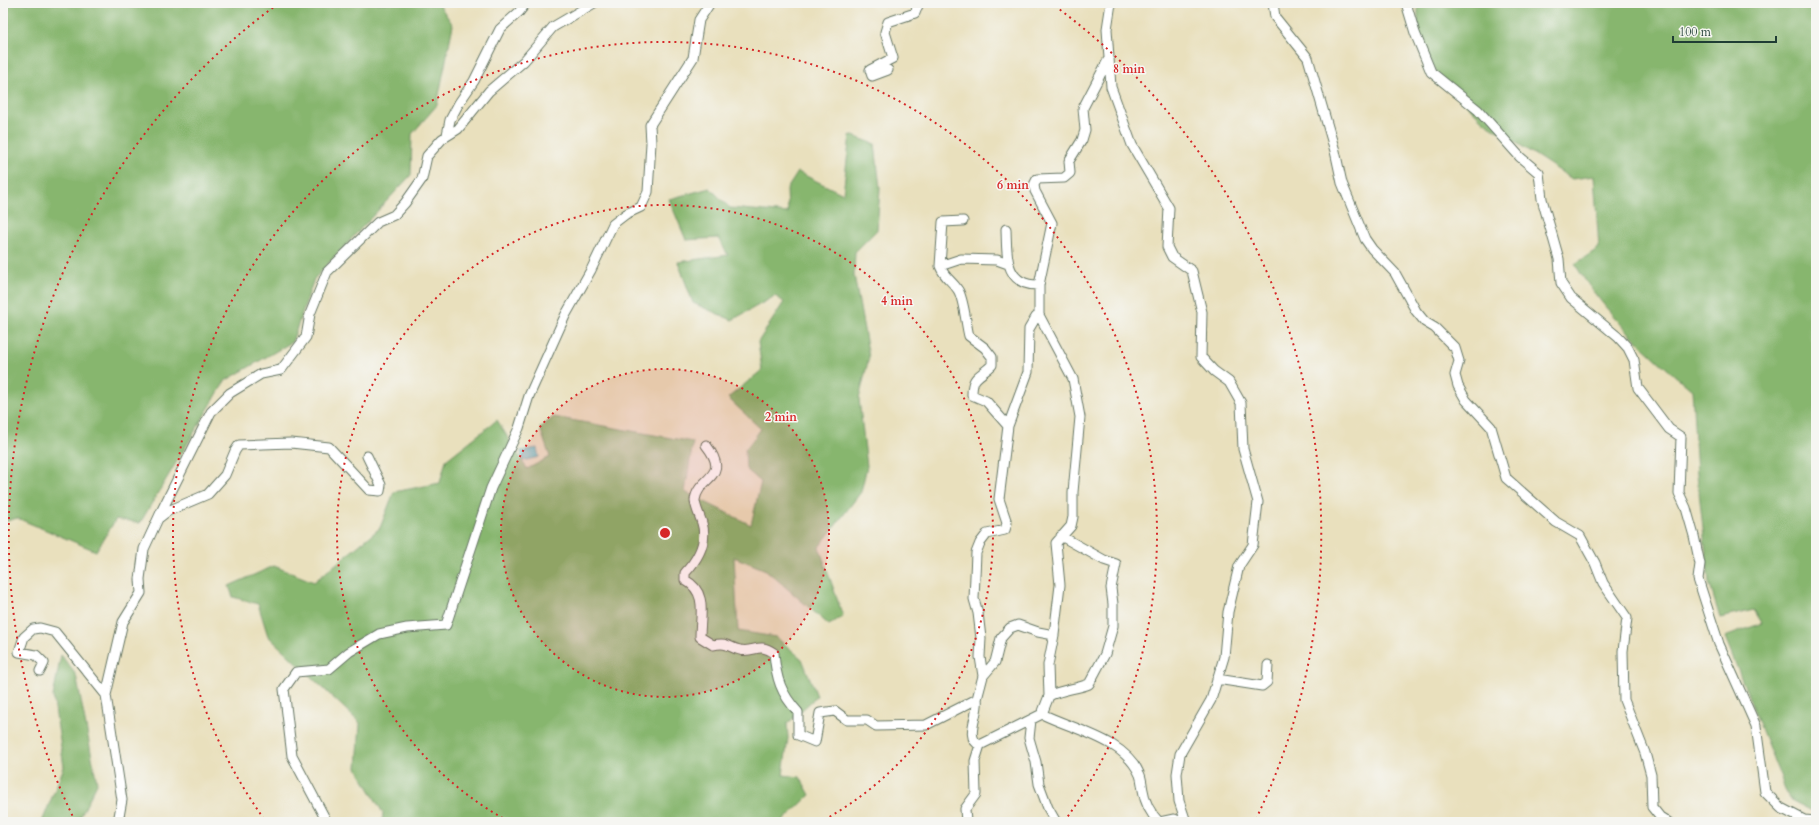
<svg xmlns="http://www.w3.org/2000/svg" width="1819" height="825" font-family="Cardo,serif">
<rect width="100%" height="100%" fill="#f6f6f2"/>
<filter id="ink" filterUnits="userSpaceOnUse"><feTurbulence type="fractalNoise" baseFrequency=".025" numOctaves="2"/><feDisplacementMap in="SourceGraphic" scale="8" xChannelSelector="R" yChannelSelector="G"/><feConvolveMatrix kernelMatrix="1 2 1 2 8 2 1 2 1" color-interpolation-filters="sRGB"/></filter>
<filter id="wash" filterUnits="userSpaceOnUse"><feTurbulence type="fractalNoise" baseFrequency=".012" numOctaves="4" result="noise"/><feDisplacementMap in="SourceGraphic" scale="16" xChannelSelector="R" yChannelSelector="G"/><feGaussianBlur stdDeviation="0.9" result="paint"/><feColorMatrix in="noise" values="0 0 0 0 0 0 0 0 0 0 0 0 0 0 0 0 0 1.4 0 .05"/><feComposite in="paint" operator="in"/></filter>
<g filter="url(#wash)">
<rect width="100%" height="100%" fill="#e9e0bd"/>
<!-- forest -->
<path fill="#87b66e" stroke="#537a51" d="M 3,3 L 438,3 L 453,25 L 437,105 L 412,134 L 411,175 L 314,279 L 292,342 L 225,381 L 140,523 L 116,519 L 96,551 L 17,518 L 3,522 Z
M 1418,3 L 1816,3 L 1816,813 L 1789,799 L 1725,637 L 1762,623 L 1754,610 L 1720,618 L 1709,582 L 1697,474 L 1692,390 C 1650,355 1602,311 1575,264 L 1599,248 L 1594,176 L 1572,179 L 1483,121 L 1439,76 L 1418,41 Z
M 850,135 L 875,144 L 880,188 L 877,230 L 855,252 L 854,275 L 869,357 L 859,399 L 867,466 L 861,492 L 819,547 L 843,616 L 829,625 L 766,570 L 734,557 L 738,631 L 776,637 L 802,659 L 817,696 L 787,724 L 788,738 L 783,775 L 800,777 L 810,795 L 782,822 L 382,822 L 383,813 L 357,768 L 360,723 L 268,636 L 258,604 L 233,597 L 229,586 L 274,566 L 314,582 L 380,528 L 394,492 L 440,483 L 446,460 L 497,420 L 527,469 L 550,457 L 540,428 L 554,417 L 693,442 L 685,492 L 751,525 L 761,482 L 746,469 L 745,450 L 761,429 L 728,398 L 762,370 L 758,342 L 784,302 L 775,296 L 732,320 L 693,303 L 678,262 L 728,255 L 718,238 L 686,240 L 669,199 L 710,188 L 730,208 L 788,213 L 787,189 L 798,172 L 843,194 Z
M 61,655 L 76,675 L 97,783 L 78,822 L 42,822 L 64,767 L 53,696 Z"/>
<!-- water -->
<path fill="#48b7c1" stroke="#347a7a" d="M 537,448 L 539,457 L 523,461 L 521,451 Z"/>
</g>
<g filter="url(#ink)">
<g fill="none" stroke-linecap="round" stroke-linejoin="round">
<!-- minor casing -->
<g stroke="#667664" stroke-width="11">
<path id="minor" d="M 1111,3 L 1107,29 L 1111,87 L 1132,145 L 1169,208 L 1167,247 L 1172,257 L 1192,271 L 1202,312 L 1201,357 L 1214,371 L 1229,382 L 1241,403 L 1243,449 L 1258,502 L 1253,545 L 1239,566 L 1228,612 L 1224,657 L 1211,700 L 1180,754 L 1177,774 L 1179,801 L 1186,822
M 1273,3 L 1275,17 L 1308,58 L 1335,151 L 1342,183 L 1365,239 L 1372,249 L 1395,273 L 1416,311 L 1425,322 L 1435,328 L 1455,348 L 1459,361 L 1455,375 L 1458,386 L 1466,400 L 1491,427 L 1506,478 L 1556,522 L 1580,536 L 1595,563 L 1603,583 L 1627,618 L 1623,651 L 1624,700 L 1645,753 L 1651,775 L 1652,807 L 1660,817 L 1668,822
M 1406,3 L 1415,33 L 1431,72 L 1478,110 L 1520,157 L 1539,173 L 1542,199 L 1559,259 L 1561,283 L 1571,298 L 1618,337 L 1628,348 L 1634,360 L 1638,388 L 1669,429 L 1681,437 L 1679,493 L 1686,508 L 1694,536 L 1700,564 L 1698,579 L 1719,644 L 1756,726 L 1765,792 L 1781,808 L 1804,820 L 1816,821
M 888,70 L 872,76 L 870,70 L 893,58 L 885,32 L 888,22 L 915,13 L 919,3
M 447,135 L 450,120 L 459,103 L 474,81 L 500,29 L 519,12 L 526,3
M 963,221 L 943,222 L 940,266 L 961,259 L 997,260 L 1008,264
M 1006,229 C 1007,254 1004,286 1039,285
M 940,266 C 945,279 952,280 958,290 C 964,299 966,325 969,336 L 985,348 L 992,357 L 992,365 C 979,378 972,375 972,395 L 986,401 L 1008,426
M 706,445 C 732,478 698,476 695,500 C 695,507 700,516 702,523 C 708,542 697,560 685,573 L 685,580 C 708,592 700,616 700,637 L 713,645 C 729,642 727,647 740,650 C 755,653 758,642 774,653 C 776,678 781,694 798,712 L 798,735 L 815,742 L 820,713 L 835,711 L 847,720 L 867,720 L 876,726 L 926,725 L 977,699 L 983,676 L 995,662 L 1001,638 L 1010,628 L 1018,625 L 1038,632 L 1054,635
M 159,518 L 168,511 L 208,494 L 225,475 L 235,451 L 239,445 L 291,443 L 329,447 L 369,490 L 380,491 L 381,485 L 367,456
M 40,671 L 44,663 L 36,655 L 19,652 L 24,637 L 33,629 L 40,628 L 55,632 L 106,695
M 983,676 L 980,657 L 981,638 L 978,613 L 974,599 L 976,553 L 980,543 L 987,534 L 1005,530 L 1007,523 L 999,499 L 1008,426 L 1028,372 L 1029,329 L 1036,317 L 1039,315
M 1217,679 L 1262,686 L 1267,682 L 1268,665
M 1049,696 C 1060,690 1076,689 1089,684 L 1105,654 L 1113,626 L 1113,604 L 1111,588 L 1116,564 L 1104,560 L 1061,536
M 977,699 C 980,713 963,738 980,745
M 1042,714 C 1074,730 1125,739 1140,775 C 1142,780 1142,786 1143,790 C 1145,804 1150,813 1159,822
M 1031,720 L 1029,738 L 1036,762 L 1039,784 L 1048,808 L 1056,822
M 118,822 L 122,800 L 106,695 L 123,622 L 141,593 L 140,579 L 144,549 L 162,510 L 211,412 L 230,393 L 261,374 L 281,370 L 306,337 L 310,314 L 327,272 L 378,222 L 394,215 L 405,203 L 422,179 L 427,156 L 442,139 L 458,129 L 489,91 L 524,61 L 553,27 L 594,3
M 327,822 L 292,756 L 284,689 L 296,672 L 329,669 L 349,652 L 379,634 L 407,628 L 446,625 L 491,488 L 519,428 L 529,396 L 565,316 L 591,270 L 613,224 L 626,214 L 641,207 L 648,192 L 651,143 L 650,125 L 693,58 L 699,20 L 710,3
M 966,822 L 965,809 L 976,794 L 975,761 L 980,745 L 1042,714 L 1049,696 L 1048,665 L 1054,635 L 1060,585 L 1056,543 L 1071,526 L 1073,517 L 1073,492 L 1080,417 L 1073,379 L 1039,315 L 1039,285 L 1052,223 L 1035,191 L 1034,185 L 1037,179 L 1064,178 L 1070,173 L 1069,161 L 1082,140 L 1085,130 L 1083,108 L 1108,60
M 1160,822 L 1174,819 L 1181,822"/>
</g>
<!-- minor -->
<use href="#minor" stroke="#fff" stroke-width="9"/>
</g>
</g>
<!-- distance rings -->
<circle cx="665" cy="533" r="164" fill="#d62828" fill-opacity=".12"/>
<g fill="none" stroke="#d62828" stroke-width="2" stroke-dasharray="2 4">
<circle cx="665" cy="533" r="164"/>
<path d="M508 821A328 328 0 1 1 822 821"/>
<path d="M264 819A492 492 0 1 1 1066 819"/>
<path d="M75 821A656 656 0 0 1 275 6M1055 6A656 656 0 0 1 1255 821"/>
</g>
<circle cx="665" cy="533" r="6" fill="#d62828" stroke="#f6f6f2" stroke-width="2"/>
<g font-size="12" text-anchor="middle" font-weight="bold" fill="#d62828" stroke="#f6f6f2" stroke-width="3" stroke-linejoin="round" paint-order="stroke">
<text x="1129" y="73">8 min</text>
<text x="1013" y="189">6 min</text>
<text x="897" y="305">4 min</text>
<text x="781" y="421">2 min</text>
</g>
<!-- margin -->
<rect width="1819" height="825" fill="none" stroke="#f6f6f2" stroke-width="16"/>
<!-- scale -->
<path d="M1673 36v6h103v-6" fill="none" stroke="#1f3d34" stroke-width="2"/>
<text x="1679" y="36" font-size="12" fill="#1f3d34" stroke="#f6f6f2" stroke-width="3" paint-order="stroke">100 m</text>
</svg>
